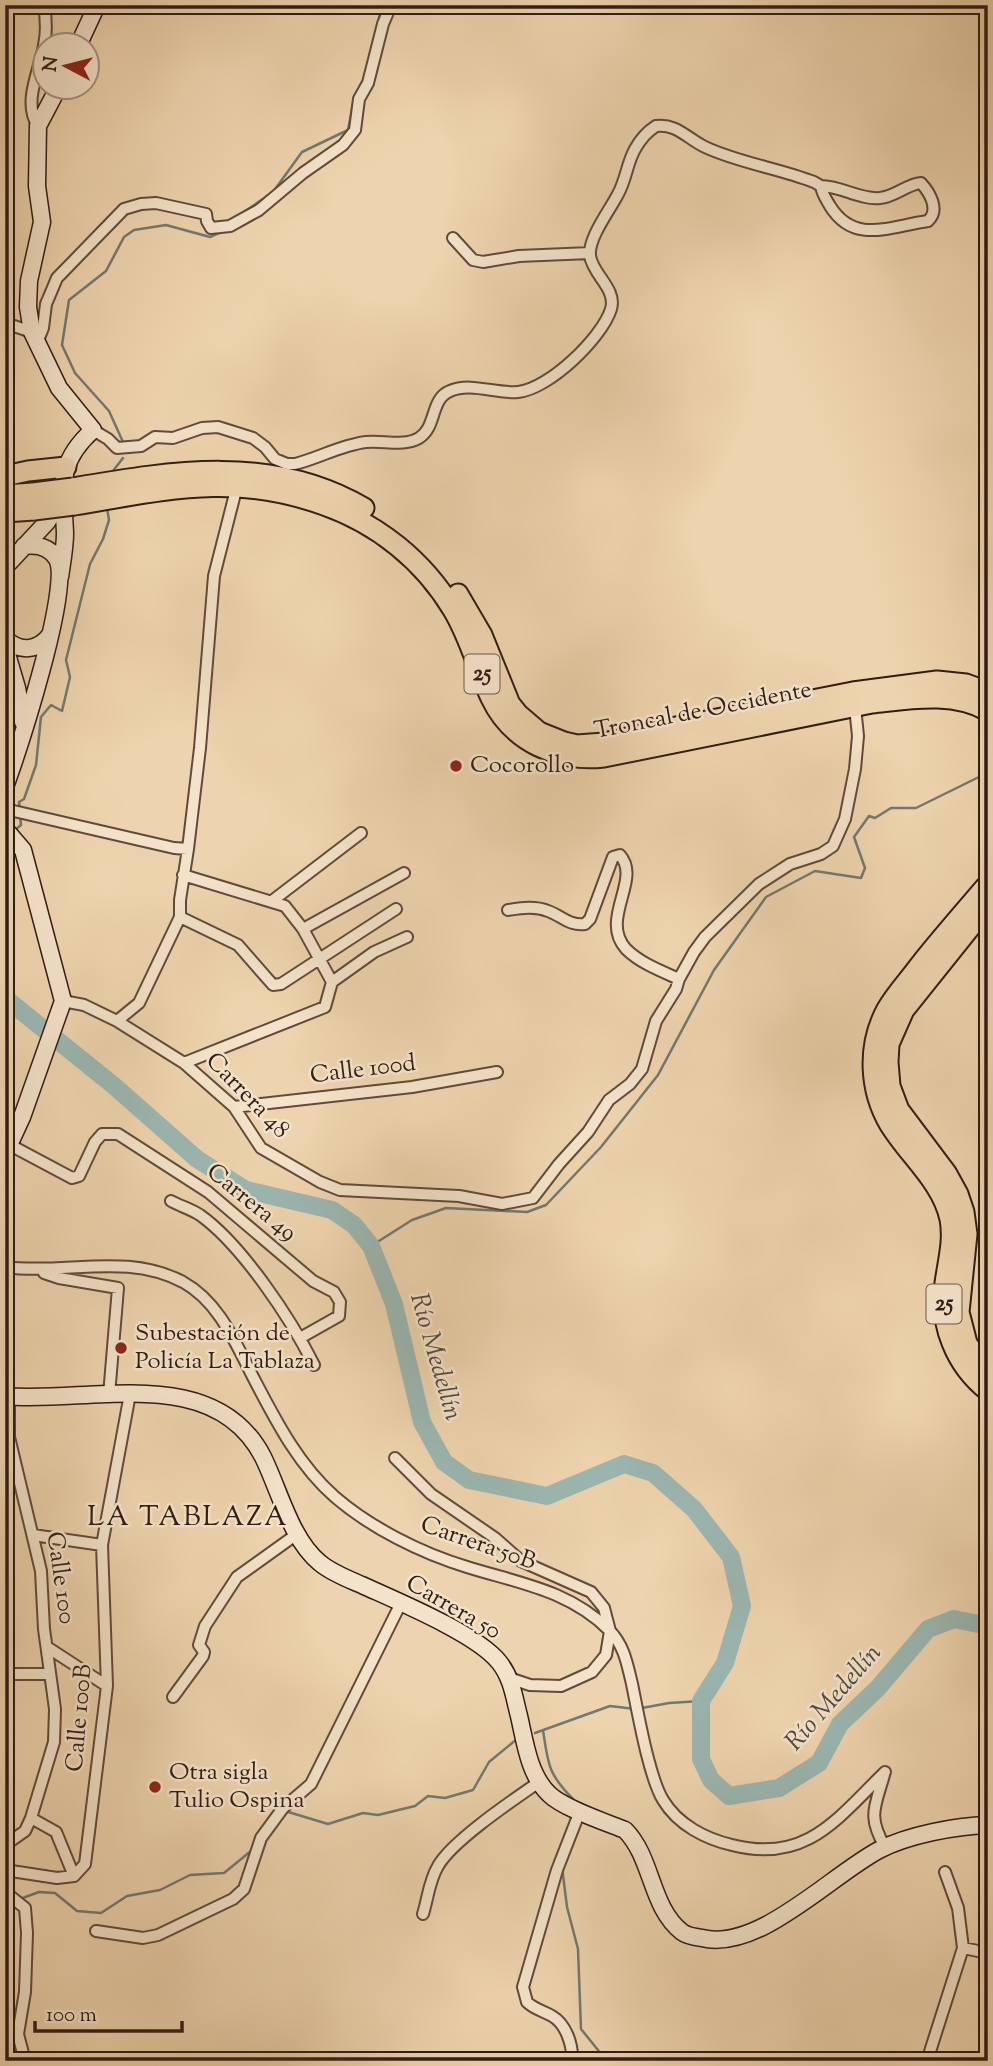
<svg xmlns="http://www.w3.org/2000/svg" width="993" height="2066" font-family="'Sorts Mill Goudy',serif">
<rect width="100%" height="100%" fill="#eed4ae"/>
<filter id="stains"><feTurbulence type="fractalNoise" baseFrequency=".00286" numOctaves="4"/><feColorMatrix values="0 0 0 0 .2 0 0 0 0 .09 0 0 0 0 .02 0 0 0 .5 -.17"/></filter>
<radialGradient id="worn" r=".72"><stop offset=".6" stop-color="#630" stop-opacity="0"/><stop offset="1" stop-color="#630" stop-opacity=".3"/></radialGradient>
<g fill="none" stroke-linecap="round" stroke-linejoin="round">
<!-- stream -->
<path stroke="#707973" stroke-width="2.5" d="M 374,40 L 382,5
M 357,92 L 365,76
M 241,214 L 273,192 L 302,152 L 348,130 L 354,98
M 123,442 L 109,411 L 75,373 L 62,345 L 69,300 L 106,271 L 124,237 L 134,230 L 166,225 L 210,237 L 221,232
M 113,471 L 123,458
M 20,809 L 19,802 L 24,799 L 36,765 L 41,717 L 51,705 L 62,711 L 70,677 L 66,660 L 90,564 L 103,539 L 109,520 L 107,508
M 15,830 L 21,825 L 20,816
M 371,1246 L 412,1220 L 446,1208 L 527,1212 L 546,1205 L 601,1147 L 658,1075 L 714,970 L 766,897 L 815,871 L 861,878 L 865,868 L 854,837 L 869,816 L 875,818 L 891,808 L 916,808 L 985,774 L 988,770
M 642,1708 L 669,1703 L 701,1701
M 543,1730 C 548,1764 548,1774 573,1799
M 535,1733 L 610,1706 L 635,1709
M 285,1811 L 328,1824 L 363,1813 L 378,1815 L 415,1806 L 428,1796 L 445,1798 L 473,1790 L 489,1762 L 517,1739
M 562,1867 L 567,1907 L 578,1949 L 581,2029 L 602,2055 L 602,2061
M 20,1899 L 39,1892 L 55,1893 L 77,1911 L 101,1913 L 127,1896 L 160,1890 L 190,1875 L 224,1873 L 251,1851 L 254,1845
M 5,1923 L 16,1905"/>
<!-- river -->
<path stroke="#9bb7b2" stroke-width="18" d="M 5,998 L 113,1085 L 197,1159 L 246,1190 L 332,1210 L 354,1225 L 371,1246 L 394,1304 L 422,1422 L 444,1462 L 469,1480 L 547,1496 L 624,1464 L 653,1473 L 694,1509 L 731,1557 L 742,1606 L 725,1663 L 701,1701 L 701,1759 L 711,1780 L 729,1796 L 779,1788 L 819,1763 L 840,1724 L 878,1688 L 928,1629 L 954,1619 L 988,1626"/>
<!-- street casing -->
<g stroke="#604a3b" stroke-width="14">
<path id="street" d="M 38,126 C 22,102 40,70 44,45 C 47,32 46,18 44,5
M 453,238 L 473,260 L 483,262 L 519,256 L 590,253
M 5,323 L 32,332
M 37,343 L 43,328 L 46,304 L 57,278 L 124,209 L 141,204 L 156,203 L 206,214 L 207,221 L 211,228 L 230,226 L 259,210 L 303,173 L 343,145 L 355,130 L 359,99 L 368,83 L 383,24 L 391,5
M 93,430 L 108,439 L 117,448 L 141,446 L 155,437 L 173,438 L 202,428 L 218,427 L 253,438 L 265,447 L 275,459 L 287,464 L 295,464 C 319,458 341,445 366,442 C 383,440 404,447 419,438 C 437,427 430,399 450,391 C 471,382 496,394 518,392 C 549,389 602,338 611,309 C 617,289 593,275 590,256 C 588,238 610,210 618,194 C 626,180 627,163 635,149 C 640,140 648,131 656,126 C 676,123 688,139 705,147 C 739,163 778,168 814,182 L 821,186 C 822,194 826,199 830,206 C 853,243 886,228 922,222 L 928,221 C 940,210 930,193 921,183 C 907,184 895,197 880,198 C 860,200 841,186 821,186
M 5,809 L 174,848 L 188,849 L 200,748 L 214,576 L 237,486
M 183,875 L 285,906 L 303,929 L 332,982 L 325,1007 L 184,1063
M 272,901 L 361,833
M 180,917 L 238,945 L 273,985 L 281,984 L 396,909
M 303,929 L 404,873
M 679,979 L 694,952 L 705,937 L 759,884 L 790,864 L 821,854 L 833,846 L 845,819 L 855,769 L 858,736 L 855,707
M 332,982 L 374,952 L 407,937
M 63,1001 L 84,1005 L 117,1021 L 184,1063 L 234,1107 L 261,1148 L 320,1182 L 340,1190 L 459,1196 L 502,1204 L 533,1198 L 559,1164 L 588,1132 L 609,1100 L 630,1084 L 642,1069 L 656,1021 L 676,989 L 679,979 C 661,971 640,963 626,949 C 599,919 642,880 620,855 L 613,857 L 590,919 L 585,924 C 569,926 562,916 548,911 C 535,906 522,908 508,910
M 117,1021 L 139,1003 L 180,917 L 180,900 L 188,849
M 234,1107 L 412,1087 L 497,1072
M 10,1145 L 72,1178 L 79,1176 L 95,1142 L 102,1134 L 118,1134 L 208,1192 L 313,1281 L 334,1292 L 340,1302 L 339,1316 L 300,1338
M 171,1201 C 180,1206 191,1209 200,1215 C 242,1245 291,1319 314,1365
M 5,1267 C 65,1275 126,1252 183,1282 C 219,1302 235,1342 253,1377 C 275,1419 298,1465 335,1497 C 371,1528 421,1553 467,1567 C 518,1583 569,1590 609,1630 C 624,1645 627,1663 632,1684 C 638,1713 649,1777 663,1800 C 678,1825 706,1839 732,1845 C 806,1864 837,1819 885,1772
M 44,1273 L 59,1278 L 118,1288 L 109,1395
M 395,1458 L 431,1494 L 495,1538 L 521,1561 L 591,1592 L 604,1608 L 610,1631 L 606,1655 L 592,1672 L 561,1686 L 530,1685 L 509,1678
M 33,1535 L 102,1545
M 47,1647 L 107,1686
M 5,1674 L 50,1674
M 173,1697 L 203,1656 L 204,1652 L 199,1645 L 205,1626 L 237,1577 L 297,1534
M 884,1775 C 875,1807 867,1816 885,1847
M 31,1818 L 56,1832 L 74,1876
M 5,1845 L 25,1831 L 31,1818 L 54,1742 L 55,1709 L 44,1629 L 41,1571 L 9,1437 L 9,1397
M 5,1870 L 57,1878 L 74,1876
M 945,1872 L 958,1908 L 963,1948
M 74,1876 L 85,1864 L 107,1686 L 102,1545 L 130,1394
M 5,1892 L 25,1908 L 27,1933 L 25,1992 L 18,2034 L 25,2061
M 423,1914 C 428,1898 429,1881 438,1866 C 452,1841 513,1800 539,1782
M 96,1931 L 143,1938 L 158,1935 L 233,1899 L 244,1889 L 261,1838 L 283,1808 L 311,1784 L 401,1603
M 572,2061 C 573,2045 566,2024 552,2016 C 543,2011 534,2009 527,2002 L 523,1987 L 557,1870 L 580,1811
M 927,2061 L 963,1948 L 988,1953"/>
</g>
<!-- secondary casing -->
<g stroke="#301c15" stroke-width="19">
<path id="secondary" d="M 78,46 L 97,5
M 58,88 L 38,126 L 37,186 L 42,222 L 29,281 L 28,307 L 32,332 L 59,388 L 93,430 C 56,463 63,488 65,533 C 65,548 62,563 60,577
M 5,567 L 47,522 L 61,499
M 5,638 C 19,653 38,651 50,635
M 5,647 L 17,688 L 23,722
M 5,787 C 18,751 72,587 57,559 C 50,547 37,544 24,546
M 5,829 L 23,850 L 63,1001 L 22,1117 L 5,1154
M 5,1396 C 88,1404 214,1362 263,1457 C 279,1489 291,1540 320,1563 C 332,1573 348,1579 362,1585 C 397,1601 477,1634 499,1662 C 512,1678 514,1697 519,1716 C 525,1742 529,1775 549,1794 C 563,1808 605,1822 625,1830 C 653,1858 650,1907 682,1932 C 687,1936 695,1937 702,1938 C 758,1952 830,1876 879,1850 C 908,1835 955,1826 988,1825"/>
</g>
<!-- highway casing -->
<g stroke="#301c15" stroke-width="23">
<path id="highway" d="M 5,476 L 28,471 L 66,467
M 73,488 C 173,471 272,454 364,508
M 5,495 L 33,493
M 74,505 C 166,490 232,472 324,505 C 378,524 424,561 453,610 C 470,638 477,669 491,698 C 512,742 557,762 604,757 L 872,703 C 910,699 953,691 988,711
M 5,512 L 34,510
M 458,594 L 482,635 L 510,704 L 518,714 L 539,732 L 564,742 L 577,745 L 604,743 L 676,727 L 853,692 L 937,681 L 966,684 L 988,692
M 988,884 C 965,911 941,938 919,966 C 909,980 896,993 887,1009 C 867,1045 869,1090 890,1125 C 910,1157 942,1182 950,1219 C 954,1241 948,1261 945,1283 C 939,1324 955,1365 988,1391
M 988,905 L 904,1010 L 889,1044 L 888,1062 L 890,1086 L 899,1110 L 947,1174 L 958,1194 L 964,1212 L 967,1234 L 959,1312 L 967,1343 L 981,1365 L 988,1371"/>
</g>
<!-- street -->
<use href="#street" stroke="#f4e3ca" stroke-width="10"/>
<!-- secondary -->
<use href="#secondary" stroke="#f4e3ca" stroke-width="16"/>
<!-- highway -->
<use href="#highway" stroke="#eed4ae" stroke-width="19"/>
<!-- highway-bridge casing -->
<g stroke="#301c15" stroke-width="23" stroke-linecap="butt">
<path id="highway-bridge" d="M 33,493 L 73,488
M 34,510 L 74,505"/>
</g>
<!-- highway-bridge -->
<use href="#highway-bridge" stroke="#eed4ae" stroke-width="19"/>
</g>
<!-- markers -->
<g fill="#8f2418" stroke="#f4e3ca" stroke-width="2.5">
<circle cx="456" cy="766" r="7"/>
<circle cx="121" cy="1348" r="7"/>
<circle cx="155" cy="1787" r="7"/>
</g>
<g text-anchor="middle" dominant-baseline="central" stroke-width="5" stroke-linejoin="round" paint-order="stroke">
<!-- shield labels -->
<g fill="#f4e3ca" stroke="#6b584b" stroke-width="2">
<rect x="464.5" y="654.5" width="35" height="39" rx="5"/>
<rect x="926.5" y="1284.5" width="35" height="39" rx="5"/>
</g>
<g font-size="23" font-weight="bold" fill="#301c15">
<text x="482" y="674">25</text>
<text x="944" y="1304">25</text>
</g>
<!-- street labels -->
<g font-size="24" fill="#301c15" stroke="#f4e3ca">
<text transform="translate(703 711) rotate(-11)">Troncal de Occidente</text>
<text transform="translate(363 1070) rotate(-7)">Calle 100d</text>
<text transform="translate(247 1096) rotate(46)">Carrera 48</text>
<text transform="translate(251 1203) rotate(39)">Carrera 49</text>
<text transform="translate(478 1544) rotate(19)">Carrera 50B</text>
<text transform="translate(60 1578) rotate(82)">Calle 100</text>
<text transform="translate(453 1608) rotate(30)">Carrera 50</text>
<text transform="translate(80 1718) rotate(-85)">Calle 100B</text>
</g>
<!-- poi labels -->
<g font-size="24" fill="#301c15" stroke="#f4e3ca" text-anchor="start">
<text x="470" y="766">Cocorollo</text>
<text x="135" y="1334">Subestación de<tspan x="135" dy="28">Policía La Tablaza</tspan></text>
<text x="169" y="1773">Otra sigla<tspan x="169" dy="28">Tulio Ospina</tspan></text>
</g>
<!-- water labels -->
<g font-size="26" font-style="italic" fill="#504a44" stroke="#f4e3ca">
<text transform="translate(435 1357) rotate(74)">Río Medellín</text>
<text transform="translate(834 1698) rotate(-49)">Río Medellín</text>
</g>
<!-- quarter labels -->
<g font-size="28" letter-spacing="2" fill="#301c15" stroke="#f4e3ca">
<text x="188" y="1518">LA TABLAZA</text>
</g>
</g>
<!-- margin -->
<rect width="993" height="2066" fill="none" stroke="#eed4ae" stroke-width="28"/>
<rect x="7" y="7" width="979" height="2052" fill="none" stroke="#301c15" stroke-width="3.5"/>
<rect x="14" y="14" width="965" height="2038" fill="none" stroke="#301c15" stroke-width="2"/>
<!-- north arrow -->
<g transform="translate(66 66) rotate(277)"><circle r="33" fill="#f4e3ca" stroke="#a69382" stroke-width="2"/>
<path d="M0-5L12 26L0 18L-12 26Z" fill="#8f2418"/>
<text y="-10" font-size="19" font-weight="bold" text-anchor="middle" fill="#301c15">N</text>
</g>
<!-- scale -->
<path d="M35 2021v10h147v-10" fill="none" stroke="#301c15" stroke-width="3.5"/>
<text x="46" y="2021" font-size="21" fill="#301c15" stroke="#f4e3ca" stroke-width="5" paint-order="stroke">100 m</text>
<rect width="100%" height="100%" filter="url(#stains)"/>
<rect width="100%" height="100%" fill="url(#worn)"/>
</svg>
